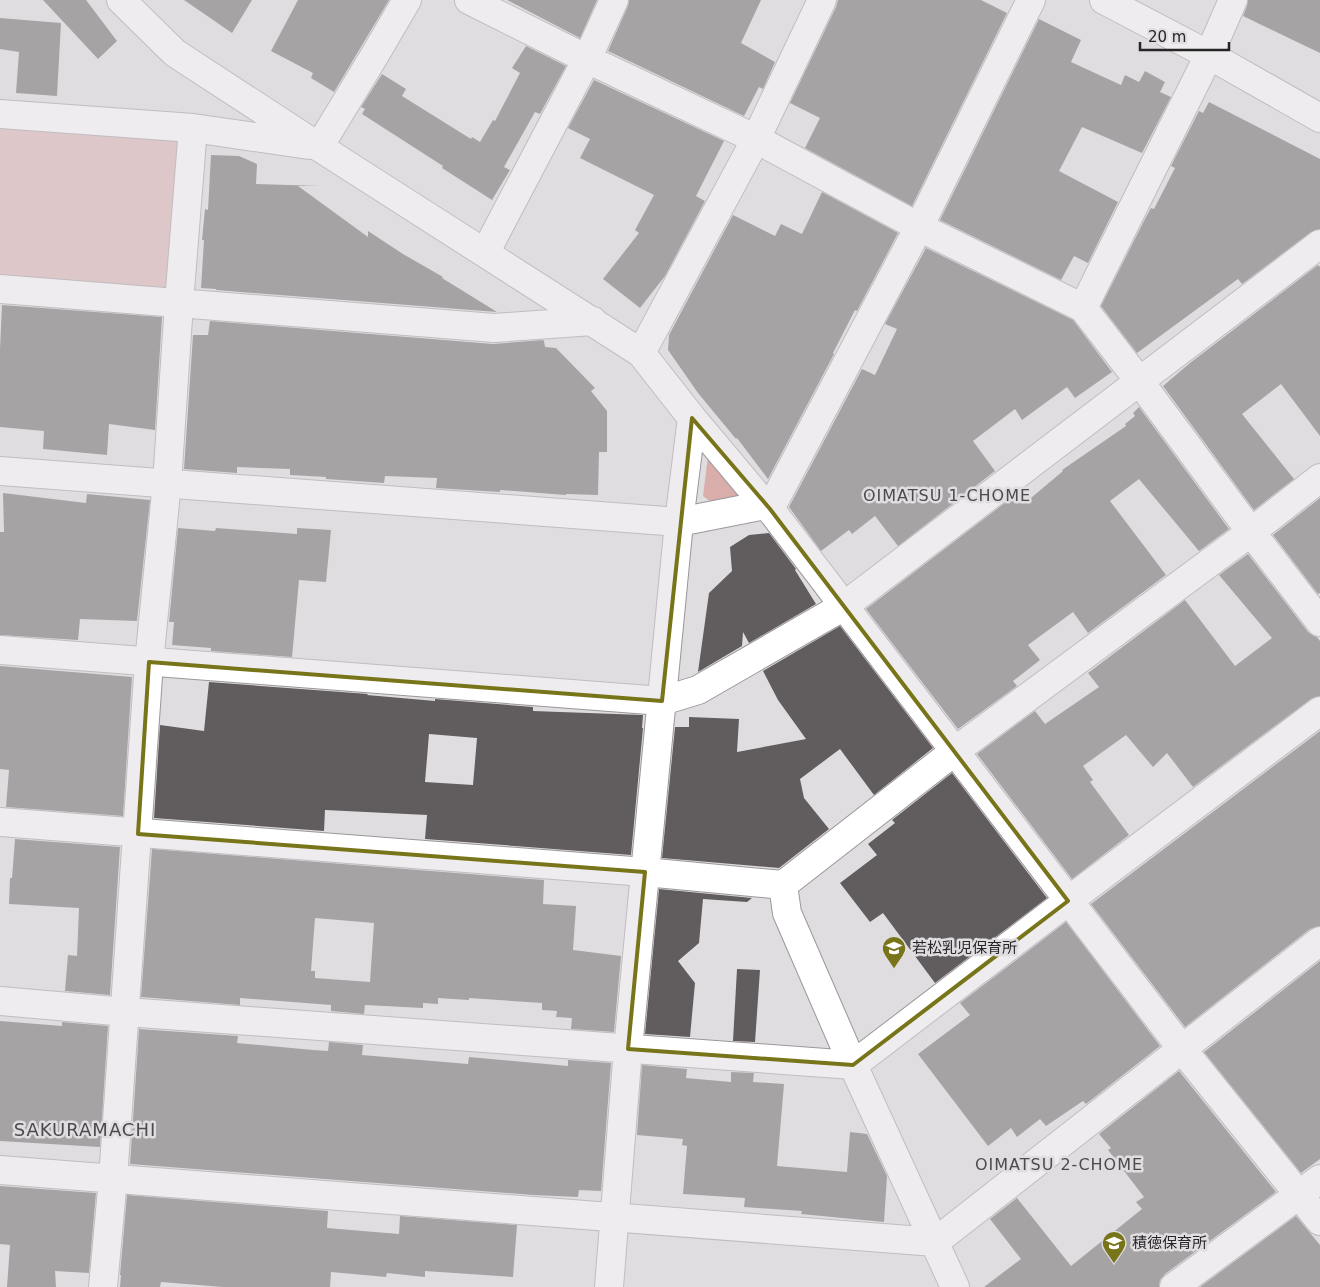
<svg xmlns="http://www.w3.org/2000/svg" width="1320" height="1287" font-family="'DejaVu Sans','Noto Sans JP',sans-serif">
<rect width="100%" height="100%" fill="#e0dde0"/>
<!-- green -->
<path fill="#d9adaa" d="M 0,125 L 179,140 L 169,292 L 0,279 Z
M 708,456 L 740,494 L 734,504 L 711,502 L 703,496 Z"/>
<!-- building -->
<path fill="#615d5e" fill-rule="evenodd" d="M 43,0 L 86,0 L 117,41 L 98,59 Z
M 184,0 L 252,0 L 232,33 Z
M 298,0 L 389,0 L 334,92 L 311,78 L 313,73 L 271,51 Z
M 507,0 L 597,0 L 580,38 Z
M 629,0 L 761,0 L 741,43 L 775,62 L 763,89 L 759,87 L 744,116 L 608,51 L 628,6 Z
M 838,0 L 981,0 L 1007,13 L 912,206 L 805,148 L 820,118 L 790,103 L 836,7 Z
M 1248,0 L 1320,0 L 1320,53 L 1243,16 L 1247,6 Z
M 0,18 L 61,23 L 57,96 L 16,93 L 19,52 L 0,49 Z
M 1039,19 L 1081,40 L 1071,62 L 1121,85 L 1125,75 L 1139,82 L 1145,71 L 1165,82 L 1160,92 L 1171,97 L 1142,153 L 1082,127 L 1059,171 L 1118,202 L 1088,263 L 1074,256 L 1061,280 L 940,220 Z
M 526,46 L 566,66 L 540,114 L 535,112 L 504,167 L 510,170 L 492,200 L 442,168 L 443,166 L 362,114 L 365,109 L 361,107 L 382,74 L 406,89 L 402,96 L 471,139 L 472,137 L 480,142 L 493,120 L 495,121 L 520,73 L 512,68 Z
M 594,80 L 724,141 L 696,196 L 705,201 L 665,276 L 640,308 L 603,279 L 639,233 L 635,230 L 654,195 L 580,158 L 590,139 L 568,128 Z
M 1209,102 L 1320,159 L 1320,229 L 1311,232 L 1242,284 L 1238,279 L 1137,353 L 1101,306 L 1146,217 L 1151,208 L 1154,209 L 1175,168 L 1171,166 L 1199,111 L 1203,113 Z
M 211,155 L 239,156 L 257,164 L 256,184 L 320,186 L 298,186 L 368,237 L 368,231 L 403,254 L 443,277 L 442,278 L 497,312 L 216,290 L 216,289 L 201,288 L 204,240 L 202,240 L 205,209 L 208,210 Z
M 822,192 L 898,233 L 857,311 L 855,310 L 833,353 L 834,354 L 768,479 L 737,438 L 736,439 L 698,393 L 668,350 L 669,335 L 733,215 L 775,236 L 781,224 L 802,234 Z
M 926,248 L 1073,320 L 1112,372 L 1075,398 L 1067,387 L 1022,420 L 1015,409 L 973,441 L 995,471 L 898,546 L 875,516 L 852,534 L 849,530 L 821,551 L 789,507 L 862,369 L 875,375 L 897,329 L 885,324 Z
M 1318,265 L 1320,267 L 1320,436 L 1281,384 L 1242,414 L 1294,479 L 1254,510 L 1163,386 L 1190,363 Z
M 2,305 L 162,317 L 155,430 L 109,424 L 107,455 L 43,449 L 44,431 L 0,427 L 0,349 Z
M 210,321 L 493,344 L 543,340 L 544,341 L 545,347 L 556,348 L 595,388 L 591,391 L 607,411 L 607,452 L 599,452 L 598,495 L 566,494 L 566,495 L 500,490 L 500,492 L 436,488 L 437,478 L 385,476 L 384,483 L 326,479 L 326,477 L 290,475 L 290,469 L 237,467 L 237,473 L 184,469 L 193,335 L 208,335 Z
M 1139,407 L 1229,529 L 1199,551 L 1139,479 L 1110,501 L 1166,575 L 1088,633 L 1073,612 L 1028,645 L 1040,660 L 1013,681 L 1017,686 L 958,729 L 866,609 L 1014,496 L 1018,494 L 1025,503 L 1063,471 L 1062,470 L 1126,426 L 1125,424 L 1135,416 L 1133,413 Z
M 3,493 L 86,503 L 87,494 L 150,500 L 137,621 L 80,619 L 78,640 L 0,635 L 0,532 L 4,532 Z
M 1320,498 L 1320,593 L 1318,594 L 1273,535 Z
M 178,528 L 215,531 L 216,528 L 297,534 L 297,528 L 331,530 L 326,582 L 299,580 L 292,657 L 211,651 L 211,648 L 172,645 L 174,622 L 169,622 Z
M 769,533 L 796,569 L 795,570 L 816,604 L 749,643 L 743,632 L 742,646 L 698,672 L 709,593 L 732,571 L 730,547 L 749,535 Z
M 1248,554 L 1308,632 L 1314,636 L 1317,637 L 1320,641 L 1320,696 L 1311,699 L 1193,787 L 1167,753 L 1153,767 L 1126,735 L 1083,766 L 1093,780 L 1090,782 L 1129,835 L 1072,879 L 977,754 L 1035,711 L 1045,724 L 1099,687 L 1088,673 L 1185,600 L 1235,666 L 1272,638 L 1219,575 Z
M 840,626 L 933,748 L 874,795 L 840,749 L 800,779 L 804,798 L 829,829 L 779,868 L 662,858 L 675,727 L 689,727 L 689,717 L 739,719 L 737,752 L 806,739 L 778,700 L 763,671 Z
M 0,666 L 132,677 L 123,816 L 6,807 L 9,770 L 0,769 Z
M 209,682 L 368,694 L 367,695 L 435,701 L 435,699 L 533,707 L 533,711 L 643,715 L 642,728 L 643,728 L 631,855 L 425,839 L 427,815 L 325,810 L 324,831 L 154,818 L 160,725 L 204,731 ZM 429,734 L 477,738 L 473,785 L 425,782 Z
M 1320,731 L 1320,926 L 1310,929 L 1185,1027 L 1091,904 Z
M 952,773 L 1047,898 L 935,983 L 883,913 L 870,922 L 840,883 L 877,855 L 868,844 L 895,823 L 892,820 Z
M 15,839 L 120,847 L 110,995 L 65,991 L 68,955 L 77,956 L 79,908 L 9,904 L 10,878 L 12,878 Z
M 152,849 L 544,880 L 543,904 L 576,906 L 573,950 L 621,956 L 614,1032 L 571,1029 L 572,1018 L 556,1017 L 557,1011 L 542,1010 L 542,1003 L 469,998 L 469,1000 L 438,998 L 438,1004 L 423,1003 L 423,1008 L 365,1005 L 364,1014 L 331,1011 L 331,1005 L 240,998 L 240,1005 L 141,997 ZM 315,918 L 374,923 L 370,982 L 315,978 L 315,971 L 311,971 Z
M 659,889 L 752,898 L 747,902 L 703,899 L 699,943 L 678,961 L 695,983 L 690,1037 L 645,1034 Z
M 1066,922 L 1160,1046 L 1086,1104 L 1083,1101 L 1046,1126 L 1040,1119 L 1017,1137 L 1011,1128 L 988,1146 L 918,1054 L 970,1015 L 960,1003 Z
M 1320,961 L 1320,1159 L 1301,1173 L 1204,1052 Z
M 737,969 L 760,970 L 755,1042 L 733,1041 Z
M 0,1021 L 62,1026 L 62,1022 L 108,1026 L 100,1147 L 0,1141 Z
M 139,1029 L 238,1036 L 237,1043 L 313,1050 L 328,1051 L 329,1042 L 363,1045 L 362,1055 L 468,1064 L 469,1057 L 568,1066 L 568,1060 L 611,1063 L 601,1191 L 579,1190 L 578,1197 L 533,1195 L 130,1164 Z
M 642,1065 L 687,1069 L 686,1078 L 731,1082 L 731,1072 L 754,1073 L 753,1082 L 784,1084 L 777,1166 L 847,1172 L 850,1132 L 867,1134 L 887,1176 L 884,1222 L 801,1214 L 802,1211 L 744,1207 L 745,1198 L 683,1194 L 687,1146 L 682,1145 L 683,1139 L 637,1135 Z
M 1179,1071 L 1276,1192 L 1165,1274 L 1160,1280 L 1159,1287 L 984,1287 L 1021,1259 L 990,1219 L 1017,1198 L 1071,1266 L 1142,1209 L 1136,1202 L 1144,1197 L 1108,1150 L 1111,1148 L 1099,1134 Z
M 0,1186 L 96,1193 L 89,1273 L 55,1271 L 56,1287 L 7,1287 L 10,1245 L 0,1244 Z
M 127,1195 L 328,1211 L 327,1228 L 399,1234 L 400,1216 L 517,1225 L 513,1277 L 425,1271 L 425,1277 L 387,1273 L 386,1277 L 331,1272 L 330,1287 L 223,1287 L 161,1282 L 160,1287 L 120,1287 L 121,1275 L 120,1275 Z
M 1296,1216 L 1320,1245 L 1320,1287 L 1200,1287 Z"/>
<g fill="none" stroke-linecap="round" stroke-linejoin="round">
<!-- street casing -->
<g stroke="#9a979a" stroke-width="30">
<path id="street" d="M 121,0 L 175,53 L 319,147 L 641,353 L 692,418 L 765,505 L 770,509 L 1182,1049 L 1320,1221
M 469,0 L 587,59 L 756,139 L 919,227 L 1083,308 L 1140,382 L 1251,532 L 1320,622
M 0,114 L 193,128 L 309,145
M 319,147 L 376,53 L 407,0
M 485,253 L 587,59 L 614,0
M 0,289 L 494,328 L 593,321
M 1083,308 L 1209,55 L 1233,0
M 641,353 L 756,139 L 822,0
M 0,471 L 679,522 L 765,505
M 770,509 L 919,227 L 1031,0
M 0,650 L 662,701 L 698,690 L 844,606 L 1320,244
M 0,822 L 645,872 L 783,885 L 955,751 L 1251,532 L 1320,478
M 783,885 L 787,913 L 853,1065 L 955,1287
M 0,1001 L 126,1012 L 853,1065 L 1068,901 L 1320,711
M 0,1170 L 935,1242 L 1320,941
M 103,1287 L 113,1179 L 149,662 L 167,483 L 179,303 L 193,128
M 609,1287 L 628,1049 L 679,522 L 692,418
M 1174,1287 L 1320,1179"/>
</g>
<!-- secondary casing -->
<g stroke="#9a979a" stroke-width="30">
<path id="secondary" d="M 1104,0 L 1209,55 L 1320,118"/>
</g>
<!-- street -->
<use href="#street" stroke="#fff" stroke-width="28"/>
<!-- secondary -->
<use href="#secondary" stroke="#fff" stroke-width="28"/>
</g>
<!-- marked area -->
<path d="M0 0H1320V1287H0ZM 692,418 L 770,509 L 1068,901 L 853,1065 L 628,1049 L 645,872 L 138,834 L 149,662 L 662,701 Z" fill="#e0dde0" fill-opacity=".55" fill-rule="evenodd"/>
<path fill="none" stroke="#787419" stroke-width="4" stroke-linejoin="round" d="M 692,418 L 770,509 L 1068,901 L 853,1065 L 628,1049 L 645,872 L 138,834 L 149,662 L 662,701 Z"/>
<!-- icons -->
<defs>
<g id="school-pin" transform="scale(1.25)"><path d="M0 17L-7.5 6A9.5 9.5 0 1 1 7.5 6Z" fill="#787419" stroke="#e0dde0"/><path d="M0-5L7-2L0 1L-7-2ZM-4 1L0 2.5L4 1V4Q0 6-4 4Z" fill="#fff"/></g>
</defs>
<g fill-rule="evenodd">
<use href="#school-pin" x="894" y="948"/>
<use href="#school-pin" x="1114" y="1243"/>
</g>
<g text-anchor="middle" dominant-baseline="central" stroke-width="5" stroke-linejoin="round" paint-order="stroke">
<!-- poi labels -->
<g font-size="15" fill="#272627" stroke="#e0dde0" text-anchor="start">
<text x="912" y="948">若松乳児保育所</text>
<text x="1132" y="1243">積徳保育所</text>
</g>
<!-- neighbourhood labels -->
<g font-size="16" letter-spacing="1" fill="#4c4a4c" stroke="#e0dde0">
<text x="947" y="495">OIMATSU 1-CHOME</text>
<text x="1059" y="1164">OIMATSU 2-CHOME</text>
</g>
<!-- quarter labels -->
<g font-size="18" letter-spacing="1" fill="#4c4a4c" stroke="#e0dde0">
<text x="85" y="1129">SAKURAMACHI</text>
</g>
</g>
<!-- scale -->
<path d="M1140 42v8h89v-8" fill="none" stroke="#272627" stroke-width="2.5"/>
<text x="1148" y="42" font-size="15" fill="#272627" stroke="#e0dde0" stroke-width="4" paint-order="stroke">20 m</text>
</svg>
